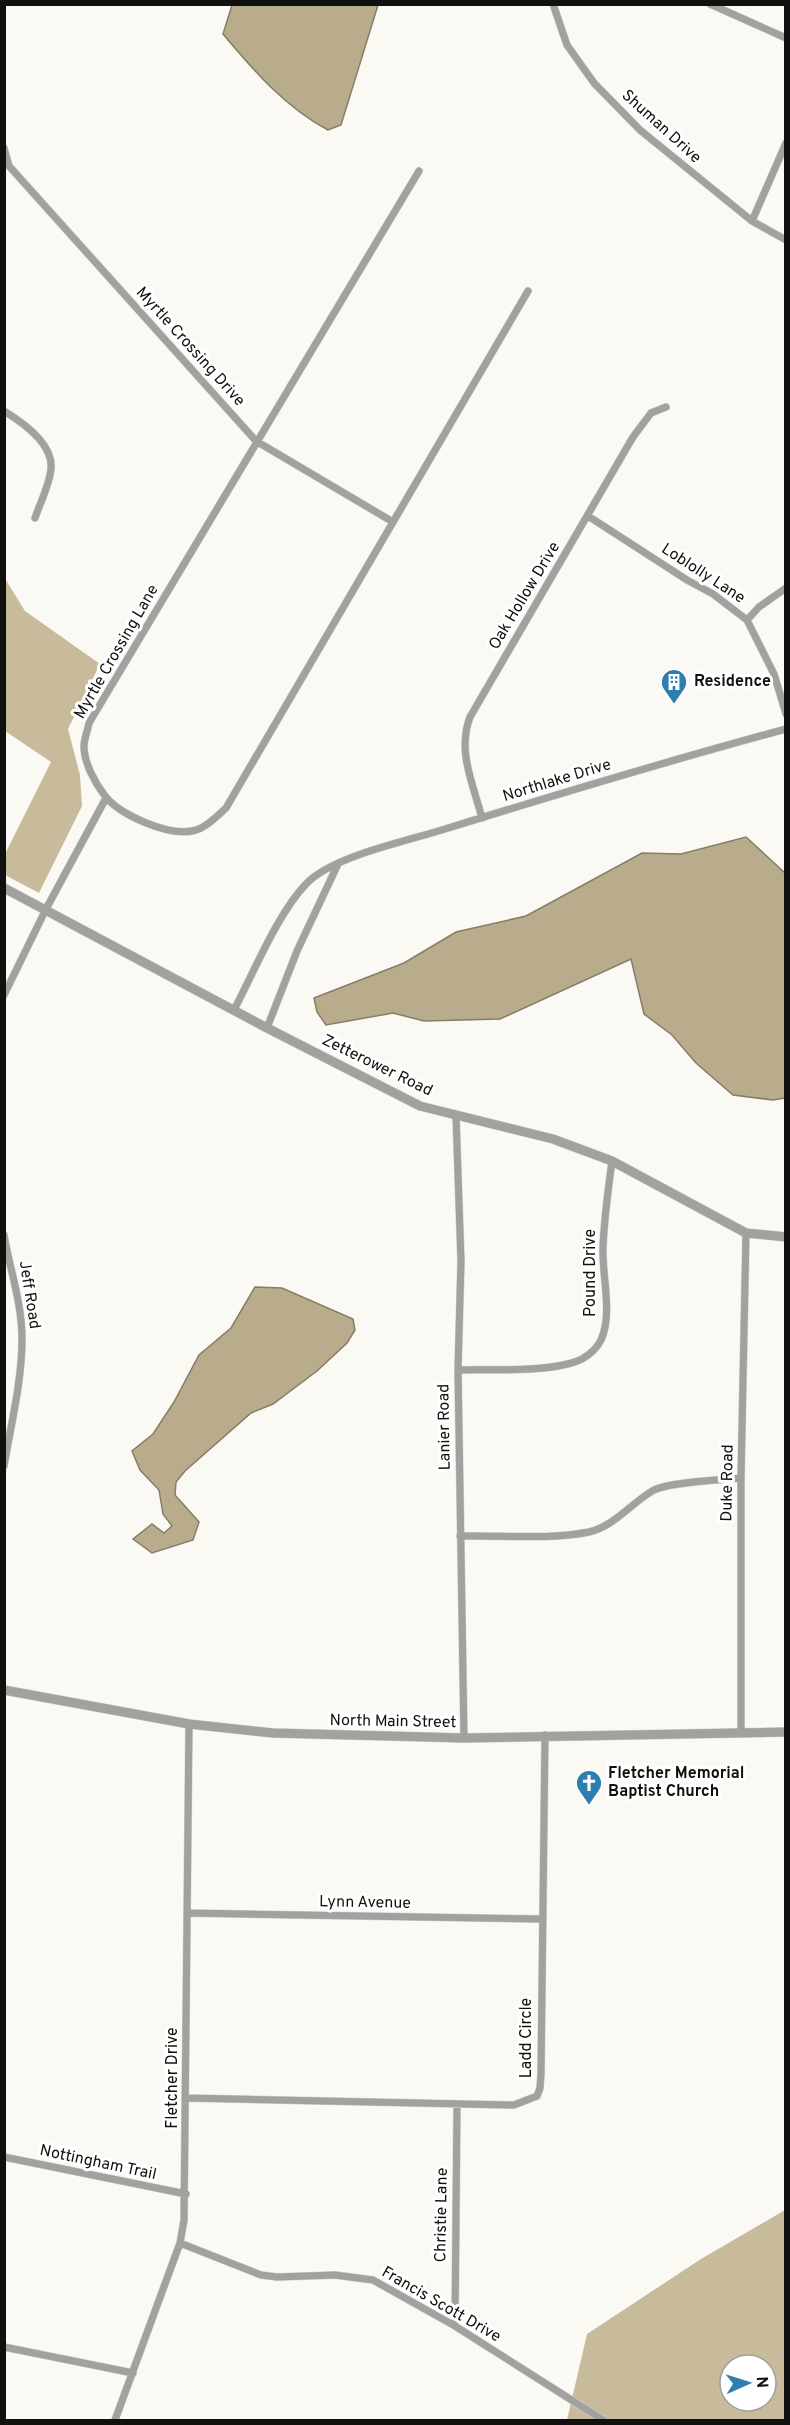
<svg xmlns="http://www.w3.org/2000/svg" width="790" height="2425" font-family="Overpass,sans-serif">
<rect width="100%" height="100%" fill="#fbf9f4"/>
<!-- forest -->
<path fill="#c7bb9b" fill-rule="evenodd" d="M 4,577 L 25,611 L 100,664 L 68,729 L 80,775 L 82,806 L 39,893 L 5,875 L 5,854 L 51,762 L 5,731 Z
M 785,2210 L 785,2420 L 567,2420 L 587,2334 L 701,2259 ZM 730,2365 L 766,2365 L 766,2401 L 730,2401 Z"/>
<!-- water -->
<path fill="#b9ac8d" stroke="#867d67" stroke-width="1.5" d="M 232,5 L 378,5 L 341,125 L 328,130 C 286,108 253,70 223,34 Z
M 746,837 L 785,873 L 785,1098 L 773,1100 L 733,1095 L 696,1063 L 672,1035 L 644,1014 L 631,959 L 500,1019 L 424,1021 L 393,1013 L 326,1025 L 317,1012 L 314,998 L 404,963 L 456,932 L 526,916 L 642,853 L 681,854 Z
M 255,1287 L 282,1288 L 353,1319 L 355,1330 L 347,1343 L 317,1371 L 273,1404 L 251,1413 L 185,1471 L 176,1482 L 175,1495 L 199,1522 L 193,1540 L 152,1553 L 133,1539 L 152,1524 L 164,1533 L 172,1526 L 163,1514 L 159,1490 L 140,1470 L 132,1451 L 153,1434 L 174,1402 L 199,1355 L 231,1328 Z"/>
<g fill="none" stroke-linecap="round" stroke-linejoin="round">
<!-- minor casing -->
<g stroke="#d5d4cf" stroke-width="8">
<path id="minor" d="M 553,4 L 567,45 L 594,83 L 640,130 L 752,221 L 786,240
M 710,4 L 786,38
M 4,148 L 9,166 L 256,441 L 393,522
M 419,171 L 89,723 C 88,730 84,739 84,746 C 84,763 95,783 105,796 C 120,815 168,836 192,831 C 205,829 217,816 226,808 L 528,291
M 752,221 L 786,143
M 4,411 C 22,422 53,444 51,468 C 50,484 40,503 35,518
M 588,516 L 687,580 L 713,594 L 747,620 L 774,674 L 786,714
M 747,620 L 759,607 L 786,588
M 482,818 C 473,784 457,751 470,717 L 633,437 L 651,413 L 666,407
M 4,995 L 46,909 L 106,798
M 234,1010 C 254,972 278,913 306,884 C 332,856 408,841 445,829 C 558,794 671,760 786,729
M 267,1028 L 297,951 L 338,864
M 456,1116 L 461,1261 L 458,1370 L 464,1738
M 4,1235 C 10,1270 22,1303 22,1339 C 22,1381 11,1424 4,1466
M 458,1370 C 491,1369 553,1373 582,1359 C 589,1355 597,1348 601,1340 C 613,1313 602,1277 603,1248 C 604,1219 608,1190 612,1161
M 460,1536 C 501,1535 549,1540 589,1532 C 615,1526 632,1502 654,1490 C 670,1482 720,1480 741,1478
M 741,1733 L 741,1478 L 746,1233
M 187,1913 L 542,1919
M 187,2098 L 514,2105 L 537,2096 L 540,2088 L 541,2074 L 545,1735
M 4,2157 L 186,2194
M 180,2243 L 261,2275 L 277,2277 L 335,2275 L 373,2280 L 455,2326 L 603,2420
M 455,2326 L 457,2104
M 4,2347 L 133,2373
M 115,2420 L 180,2243 L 184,2220 L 189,1724"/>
</g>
<!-- tertiary casing -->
<g stroke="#d5d4cf" stroke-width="10">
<path id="tertiary" d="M 4,888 L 267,1028 L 420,1106 L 553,1139 L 612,1161 L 746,1233 L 786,1237
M 4,1690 L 189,1724 L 273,1733 L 464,1738 L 786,1732"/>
</g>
<!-- minor -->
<use href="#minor" stroke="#a2a19f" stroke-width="7"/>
<!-- tertiary -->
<use href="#tertiary" stroke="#a2a19f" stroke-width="9"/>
</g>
<!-- icons -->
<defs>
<g id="building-pin" transform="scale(1.35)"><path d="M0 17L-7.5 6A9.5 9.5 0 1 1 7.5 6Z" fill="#2e7fb0" stroke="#fff"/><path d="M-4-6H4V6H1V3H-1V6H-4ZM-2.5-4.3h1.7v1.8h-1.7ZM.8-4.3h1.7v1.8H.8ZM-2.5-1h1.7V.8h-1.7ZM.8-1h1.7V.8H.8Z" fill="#fff"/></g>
<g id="church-pin" transform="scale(1.35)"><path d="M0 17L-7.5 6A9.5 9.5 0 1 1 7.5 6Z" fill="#2e7fb0" stroke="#fff"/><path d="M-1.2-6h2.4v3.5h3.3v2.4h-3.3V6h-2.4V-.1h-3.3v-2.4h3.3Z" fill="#fff"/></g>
</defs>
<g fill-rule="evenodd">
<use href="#building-pin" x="674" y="682"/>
<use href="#church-pin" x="589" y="1783"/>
</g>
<g text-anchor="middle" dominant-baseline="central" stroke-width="6" stroke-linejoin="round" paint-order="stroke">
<!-- street labels -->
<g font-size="16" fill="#10100e" stroke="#fff">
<text transform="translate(661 127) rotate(42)">Shuman Drive</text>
<text transform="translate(190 347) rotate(48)">Myrtle Crossing Drive</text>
<text transform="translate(703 574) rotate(33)">Loblolly Lane</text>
<text transform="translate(525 596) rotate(-59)">Oak Hollow Drive</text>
<text transform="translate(117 652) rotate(-60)">Myrtle Crossing Lane</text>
<text transform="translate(557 781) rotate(-17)">Northlake Drive</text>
<text transform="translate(377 1066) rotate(26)">Zetterower Road</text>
<text transform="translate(591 1273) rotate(-90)">Pound Drive</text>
<text transform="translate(29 1295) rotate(81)">Jeff Road</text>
<text transform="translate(445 1427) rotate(-91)">Lanier Road</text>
<text transform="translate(728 1483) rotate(-89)">Duke Road</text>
<text transform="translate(393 1722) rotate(1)">North Main Street</text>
<text transform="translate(365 1903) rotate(1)">Lynn Avenue</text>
<text transform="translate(527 2038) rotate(-90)">Ladd Circle</text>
<text transform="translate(173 2078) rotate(-90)">Fletcher Drive</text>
<text transform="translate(98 2163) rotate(12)">Nottingham Trail</text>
<text transform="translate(442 2215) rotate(-89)">Christie Lane</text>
<text transform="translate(441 2305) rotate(30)">Francis Scott Drive</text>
</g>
<!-- poi labels -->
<g font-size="16" font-weight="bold" fill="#10100e" stroke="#fff" text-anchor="start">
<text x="694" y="682">Residence</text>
<text x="608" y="1774">Fletcher Memorial<tspan x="608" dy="18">Baptist Church</tspan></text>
</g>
</g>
<!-- border -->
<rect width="790" height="2425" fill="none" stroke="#10100e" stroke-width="12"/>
<!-- north arrow -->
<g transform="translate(748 2383) rotate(87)"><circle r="28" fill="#ffffff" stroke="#9f9f9f" stroke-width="1.5"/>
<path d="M0-4.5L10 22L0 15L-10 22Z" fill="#2e7fb0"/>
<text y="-9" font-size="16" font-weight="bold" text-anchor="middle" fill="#10100e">N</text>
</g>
</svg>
